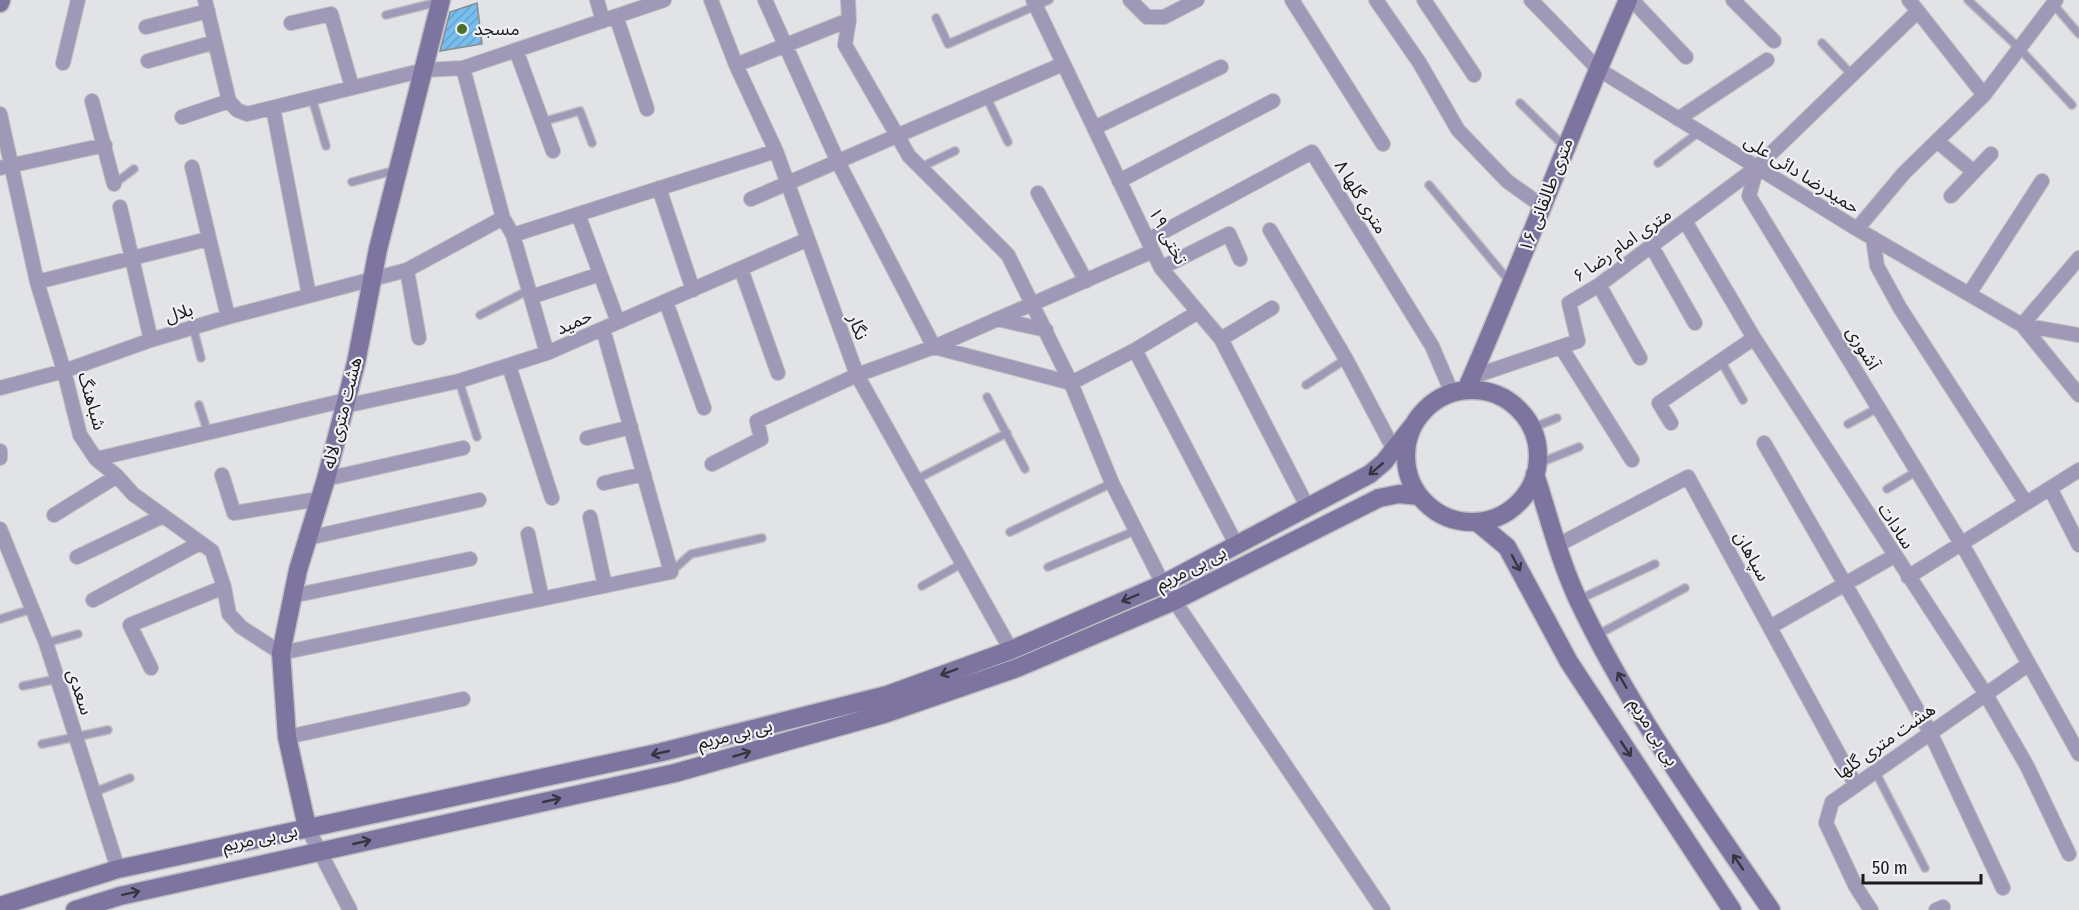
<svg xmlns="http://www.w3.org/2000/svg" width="2079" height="910" font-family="'Fira Sans Condensed','Noto Sans Arabic',sans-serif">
<defs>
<pattern id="building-hatch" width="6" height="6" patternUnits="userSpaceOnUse" patternTransform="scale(1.5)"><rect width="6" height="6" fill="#77bdee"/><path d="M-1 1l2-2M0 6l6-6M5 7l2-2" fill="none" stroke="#66a2cc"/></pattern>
</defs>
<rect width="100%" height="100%" fill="#e2e3e6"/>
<!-- building -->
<path fill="url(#building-hatch)" stroke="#888b8d" stroke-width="1.5" d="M 477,3 L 482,44 L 440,51 L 450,12 Z"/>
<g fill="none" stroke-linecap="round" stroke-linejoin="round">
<!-- lane casing -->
<g stroke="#bebfc1" stroke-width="10">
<path id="lane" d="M 1968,0 L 2019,48 L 2072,105
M 2053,4 L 2079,34
M 386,15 L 438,2
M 936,18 L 948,44 L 1049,0
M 1822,43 L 1852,75
M 986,96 L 1008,142
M 312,98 L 326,146
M 1520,103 L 1565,147
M 542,122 L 580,111 L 592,143
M 1658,163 L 1699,132
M 919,168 L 955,151
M 352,182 L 396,170
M 114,184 L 134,169
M 1429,185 L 1510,282
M 480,315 L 529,290
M 193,327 L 201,358
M 1721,361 L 1743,400
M 459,381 L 477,437
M 1306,385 L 1346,359
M 987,397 L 1025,469
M 199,405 L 208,433
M 1848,424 L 1878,408
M 1532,428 L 1557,418
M 1537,464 L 1579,447
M 915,480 L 1007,433
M 1887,489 L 1917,471
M 1010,532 L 1112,483
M 1048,567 L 1137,530
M 671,572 L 691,554 L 762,538
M 922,586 L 963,563
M 1578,600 L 1655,564
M 0,619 L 32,609
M 1597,635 L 1685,588
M 46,643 L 78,634
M 23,686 L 57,679
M 42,744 L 108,730
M 1875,771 L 1925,868
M 92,793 L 130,778"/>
</g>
<!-- street casing -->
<g stroke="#bebfc1" stroke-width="16">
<path id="street" d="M 205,0 L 229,101 L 237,110 L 247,114 L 424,70 L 463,68 L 664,0
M 597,0 L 603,21
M 711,0 L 736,65 L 776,151 L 857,375 L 1011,650
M 765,0 L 838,162 L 934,347 L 1071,383 L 1135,350 L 1198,312
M 848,0 L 849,20 L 845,45 L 909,156 L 1008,255 L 1071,383 L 1112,483 L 1163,584 L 1383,910
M 1033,0 L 1161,268 L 1221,339 L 1308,508
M 1130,0 L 1147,17 L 1164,17 L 1197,0
M 1292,0 L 1383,144
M 1376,0 L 1419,62 L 1458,130 L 1507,181 L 1542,206
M 1424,0 L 1474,75
M 1531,0 L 1598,69 L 1857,229 L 2022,325 L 2079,335
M 1632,0 L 1686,57
M 1733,0 L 1774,41
M 1909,0 L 1984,95
M 616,16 L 647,109
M 291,23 L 331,14 L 352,87
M 146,27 L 208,11
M 516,50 L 553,151
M 148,61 L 215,42
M 63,63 L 78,0
M 736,65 L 849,20
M 463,68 L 503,218 L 513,235 L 547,353
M 92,101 L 114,184
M 273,108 L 309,295
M 0,114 L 37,282 L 64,371 L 80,435 L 96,459 L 117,476 L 133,494 L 212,551 L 224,587 L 229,614 L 241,627 L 281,653 L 671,572 L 603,329
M 182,117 L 229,101
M 1678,119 L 1767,60
M 1094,128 L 1221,67
M 1937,141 L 1974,172
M 192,167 L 228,317
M 1757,167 L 1749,196 L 1967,553 L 2079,754
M 0,168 L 105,145
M 1119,181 L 1273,101
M 659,188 L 693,290
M 1038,193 L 1086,281
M 1951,196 L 1991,154
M 751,199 L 1063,64
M 120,207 L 151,340
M 578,214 L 618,322
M 1685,221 L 1754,338 L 1985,693 L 2027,766 L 2069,854
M 1857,229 L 1904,173 L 1984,95 L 2056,0
M 1270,230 L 1346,359 L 1394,450
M 513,235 L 776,151
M 1873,238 L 1877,266 L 1900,308 L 2026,503
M 1148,240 L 1312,152 L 1432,346 L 1452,393
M 1652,247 L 1695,323
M 2079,258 L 2022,325 L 2079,395
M 1161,268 L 1229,234 L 1240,259
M 741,269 L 778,373
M 407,270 L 419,338
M 37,282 L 208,239
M 1599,285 L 1640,358
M 1969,294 L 2042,181
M 531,297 L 600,274
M 666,302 L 704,408
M 997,319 L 1046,330
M 1221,339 L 1272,308
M 1561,347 L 1632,460
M 1135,350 L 1236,544
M 509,366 L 552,498
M 1472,377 L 1578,341 L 1569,303 L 1599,285 L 1757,167 L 1918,11
M 0,388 L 64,371 L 151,340 L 228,317 L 407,270 L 503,218
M 345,406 L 459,381 L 547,353 L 806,240
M 1671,423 L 1659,403 L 1754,338
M 587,438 L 631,427
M 1764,443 L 1930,732 L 2003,888
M 0,451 L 0,458
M 96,459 L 346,400
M 712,464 L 761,439 L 757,421 L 857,375 L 934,347 L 1153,251
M 222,475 L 234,513 L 319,499
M 326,479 L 463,448
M 604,483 L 644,474
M 2050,488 L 2079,545
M 54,515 L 117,476
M 590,517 L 605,586
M 0,529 L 46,643 L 118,869
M 528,534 L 542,599
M 308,538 L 479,500
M 1556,546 L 1688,477 L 1855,784
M 77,557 L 163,516
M 1908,577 L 2079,470
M 292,596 L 470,559
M 93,600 L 200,543
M 1770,627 L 1894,556
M 151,668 L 130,625 L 224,587
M 287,737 L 463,699
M 307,827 L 350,910
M 1871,910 L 1856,887 L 1826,823 L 1832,802 L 2029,664
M 1936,910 L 1943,907"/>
</g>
<!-- secondary casing -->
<g stroke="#bebfc1" stroke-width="21">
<path id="secondary" d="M 0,3 L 1,0
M 1466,390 C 1523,261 1571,129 1628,0
M1406 456a66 66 0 1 1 132 0a66 66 0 1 1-132 0Z
M 1535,474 C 1549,517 1559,559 1578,600 C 1630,710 1703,810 1771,910
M 1477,522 L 1507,547 L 1569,662 L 1732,910
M 307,827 L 287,737 L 281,653 L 298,570 L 326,479 L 356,363 L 378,249 L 441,0
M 0,906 L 118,869 L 662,752 L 887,695 L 1011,650 L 1163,584 L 1370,474 L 1384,462 L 1414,424
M 75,910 L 120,896 L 675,773 L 884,714 L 1017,668 L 1174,601 L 1379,498 L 1399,494 L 1419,496"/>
</g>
<!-- lane -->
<use href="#lane" stroke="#9f98b7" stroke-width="7"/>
<!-- street -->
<use href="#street" stroke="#9f98b7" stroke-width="14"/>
<!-- secondary -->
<use href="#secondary" stroke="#7e74a0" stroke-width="18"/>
</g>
<!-- one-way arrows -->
<defs><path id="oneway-shaft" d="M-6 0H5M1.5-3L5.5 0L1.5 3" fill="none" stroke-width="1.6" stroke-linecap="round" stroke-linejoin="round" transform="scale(1.5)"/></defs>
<g stroke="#383543">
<use href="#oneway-shaft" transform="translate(1376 469) rotate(140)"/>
<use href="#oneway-shaft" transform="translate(1516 563) rotate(62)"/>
<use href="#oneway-shaft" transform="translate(1130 598) rotate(157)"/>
<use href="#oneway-shaft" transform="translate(949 672) rotate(160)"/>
<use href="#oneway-shaft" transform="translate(1622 680) rotate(-120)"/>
<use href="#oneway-shaft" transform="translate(1626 749) rotate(56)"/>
<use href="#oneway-shaft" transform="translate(660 753) rotate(167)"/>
<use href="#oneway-shaft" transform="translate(742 754) rotate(-16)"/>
<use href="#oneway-shaft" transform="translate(552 800) rotate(-13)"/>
<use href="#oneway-shaft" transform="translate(362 842) rotate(-13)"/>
<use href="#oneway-shaft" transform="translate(1738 862) rotate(-124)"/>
<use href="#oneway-shaft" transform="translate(131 893) rotate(-12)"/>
</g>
<!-- markers -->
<circle fill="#4a6f28" stroke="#eff0f4" stroke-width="2" cx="462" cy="29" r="6"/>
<g text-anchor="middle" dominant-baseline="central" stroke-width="4.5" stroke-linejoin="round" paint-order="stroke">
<!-- poi labels -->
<g font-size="18" fill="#1a1a1b" stroke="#eff0f4" text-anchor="start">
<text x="474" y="29">مسجد</text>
</g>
<!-- street labels -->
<g font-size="18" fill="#1a1a1b" stroke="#eff0f4">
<text transform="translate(1802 174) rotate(32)">حمیدرضا دائی علی</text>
<text transform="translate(1546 195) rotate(-69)">۱۶ متری طالقانی</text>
<text transform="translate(1361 197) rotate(58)">۸ متری گلها</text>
<text transform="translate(1168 236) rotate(62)">تختی ۱۹</text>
<text transform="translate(1622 245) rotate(-35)">۶ متری امام رضا</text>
<text transform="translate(179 313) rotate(-17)">بلال</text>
<text transform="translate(574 322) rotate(-24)">حمید</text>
<text transform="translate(858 327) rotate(69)">نگار</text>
<text transform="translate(1863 348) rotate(59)">آشوری</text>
<text transform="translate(92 401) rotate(74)">شباهنگ</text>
<text transform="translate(342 413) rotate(-76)">هشت متری لاله</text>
<text transform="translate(1896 526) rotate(57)">سادات</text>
<text transform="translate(1752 556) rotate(61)">سپاهان</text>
<text transform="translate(1191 568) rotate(-27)">بی بی مریم</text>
<text transform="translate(80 692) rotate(72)">سعدی</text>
<text transform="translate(1654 732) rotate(58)">بی بی مریم</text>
<text transform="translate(735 734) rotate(-14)">بی بی مریم</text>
<text transform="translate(1885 741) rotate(-35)">هشت متری گلها</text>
<text transform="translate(260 838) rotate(-12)">بی بی مریم</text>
</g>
</g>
<!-- scale -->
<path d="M1863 874v9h118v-9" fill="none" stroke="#1a1a1b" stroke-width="3"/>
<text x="1872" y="874" font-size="18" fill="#1a1a1b" stroke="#eff0f4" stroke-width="4.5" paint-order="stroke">50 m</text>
</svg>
